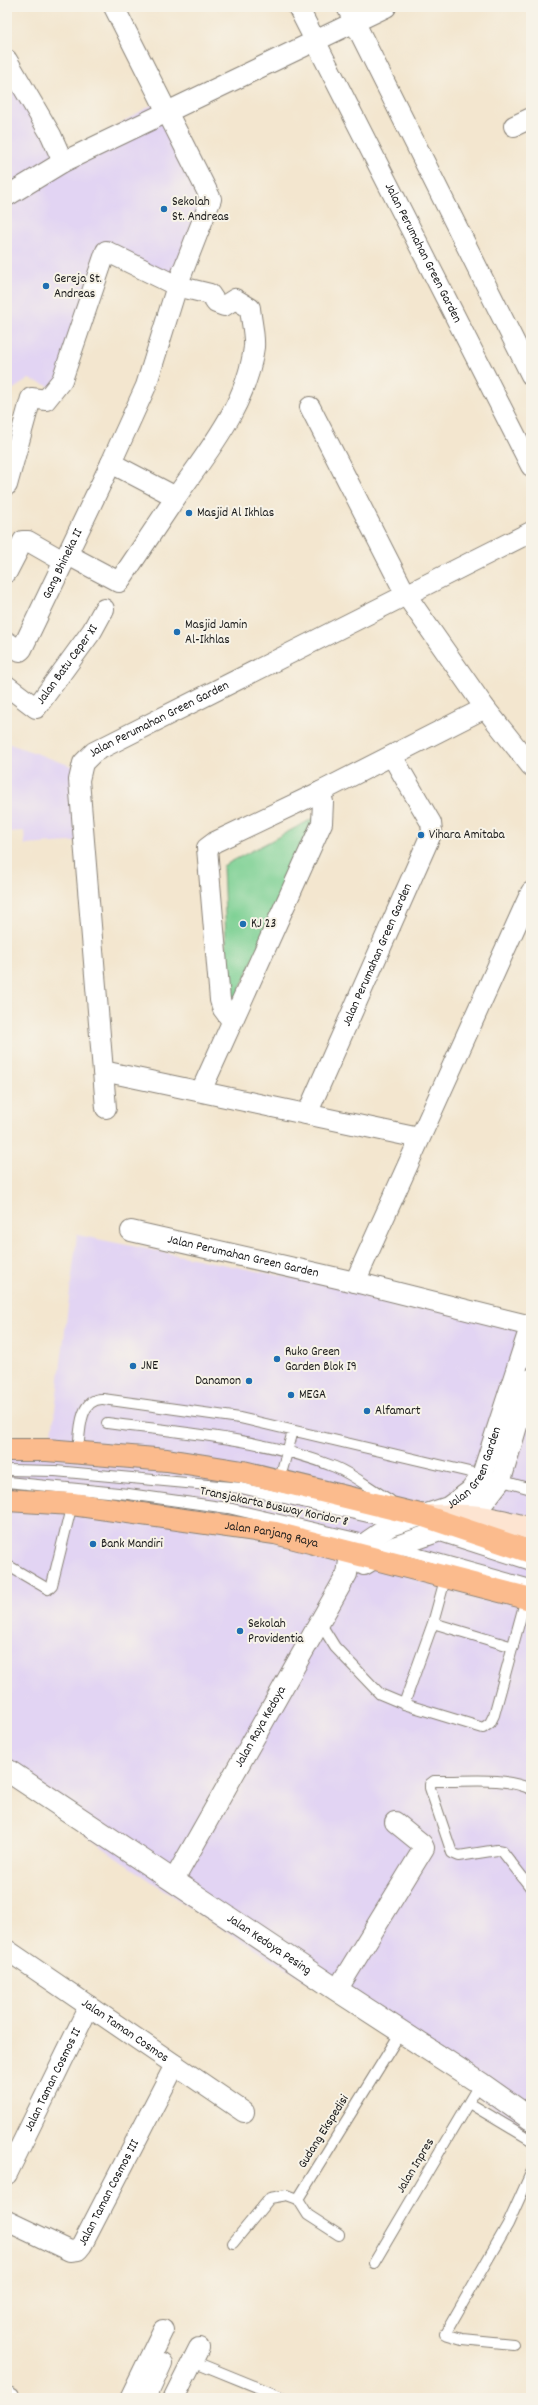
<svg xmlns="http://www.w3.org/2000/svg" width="538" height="2405" font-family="Dekko,sans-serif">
<rect width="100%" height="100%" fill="#f7f3e8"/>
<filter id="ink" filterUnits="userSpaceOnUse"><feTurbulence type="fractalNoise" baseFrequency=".025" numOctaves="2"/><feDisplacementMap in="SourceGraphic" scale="8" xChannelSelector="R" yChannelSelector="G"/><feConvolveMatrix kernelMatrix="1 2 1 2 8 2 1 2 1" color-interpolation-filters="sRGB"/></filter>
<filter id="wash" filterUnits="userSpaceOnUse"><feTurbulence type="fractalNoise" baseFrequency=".012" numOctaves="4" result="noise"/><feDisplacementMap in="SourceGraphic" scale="16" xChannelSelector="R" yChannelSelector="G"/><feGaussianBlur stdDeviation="0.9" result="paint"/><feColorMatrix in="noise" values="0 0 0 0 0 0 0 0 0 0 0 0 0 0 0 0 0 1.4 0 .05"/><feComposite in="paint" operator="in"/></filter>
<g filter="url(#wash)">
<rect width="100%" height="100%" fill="#f3e6cf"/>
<!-- built -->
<path fill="#e2d4f3" d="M 7,75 L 66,156 L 165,97 L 214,192 L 173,277 L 105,248 L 60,390 L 29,379 L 7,393 Z
M 7,743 L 77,768 L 83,841 L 25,845 L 24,831 L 7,832 Z
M 77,1235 L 531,1326 L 531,2136 L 409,2045 L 194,1911 L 7,1781 L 7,1442 L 51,1442 Z"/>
<!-- green -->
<path fill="#7cd093" stroke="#4c7658" d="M 316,817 L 229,1014 L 223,866 Z"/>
</g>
<g filter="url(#ink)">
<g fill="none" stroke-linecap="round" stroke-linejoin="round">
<!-- service casing -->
<g stroke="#888176" stroke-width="12">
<path id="service" d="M 107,1423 C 183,1433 263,1438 335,1467 C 354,1475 372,1490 390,1500
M 78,1453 C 80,1435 78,1398 103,1399 L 240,1418 L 482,1475 L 531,1489
M 7,1470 L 55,1471 L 241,1488 L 394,1523
M 279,1481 L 293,1431
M 7,1482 L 128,1494 L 228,1508 L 369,1541
M 437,1535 L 531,1565
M 398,1548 L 531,1585
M 7,1565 L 48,1589 L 52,1585 L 72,1504
M 319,1621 L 335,1647 L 380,1694 L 404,1704 L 483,1728 L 490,1723 L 494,1715 L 526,1598
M 433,1623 L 513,1647
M 404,1704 L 433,1623 L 446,1576
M 531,1789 C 502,1776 466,1782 434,1781 L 430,1784 L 430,1788 L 452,1853 L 459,1856 L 497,1850 L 502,1851 L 531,1888
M 469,2103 L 531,2140
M 339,2235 L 308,2215 L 298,2199 L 401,2032
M 233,2243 L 270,2198 L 287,2195 L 298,2199
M 374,2263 L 480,2083
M 513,2344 L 462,2339 L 445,2334 L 508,2224 L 531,2173
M 193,2361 L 284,2398"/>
</g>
<!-- minor casing -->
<g stroke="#888176" stroke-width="22">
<g id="minor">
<path id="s1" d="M 298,7 L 531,466"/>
<path d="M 347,7 L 531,375"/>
<path d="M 7,60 L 51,135 L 63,162"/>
<path d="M 514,126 L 531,118"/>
<path d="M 7,196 L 63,162 L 386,7"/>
<path d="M 310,407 L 406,595 L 485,708 L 531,766"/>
<path d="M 7,485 L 31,398 L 46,400 L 62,380 L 106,251 L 177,286 L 210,294 L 216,303 L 224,306 L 235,299 L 250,308 C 251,320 255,335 254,347 C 247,405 208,451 176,497"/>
<path d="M 7,572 L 23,541 L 28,541 L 63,561 L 72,557 L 119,582 L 176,497 L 111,463 L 146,386 L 177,286 L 211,199 L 114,7"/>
<path id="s2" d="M 7,642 L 20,651 L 22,649 L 111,463"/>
<path id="s3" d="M 7,686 L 36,708 L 92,631 L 104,609"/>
<path d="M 232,1021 L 223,1009 L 220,1000 L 207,848 L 215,842 L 320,792 L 485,708"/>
<path d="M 103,1071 L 419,1138"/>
<path d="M 201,1091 L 322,823 L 323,802 L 320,792"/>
<path id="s4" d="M 106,1108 L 79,780 L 83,763 L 94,752 L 531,532"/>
<path id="s5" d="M 307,1114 L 432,832 L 431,823 L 392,756"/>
<path id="s6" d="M 131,1231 L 355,1282 L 531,1326"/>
<path d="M 355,1282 L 531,892"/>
<path d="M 364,1565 L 394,1547 L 454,1526 L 484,1502 L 501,1480 L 531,1379"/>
<path id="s7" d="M 174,1880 L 347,1574 L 349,1561 L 368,1541 L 390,1526 L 448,1507 L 470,1491 L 482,1475 L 531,1324"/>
<path id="s8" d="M 7,1950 L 244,2112"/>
<path d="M 337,1990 L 424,1848 L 422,1844 L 395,1822"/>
<path id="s9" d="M 7,2174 L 89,2006"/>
<path id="s10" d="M 7,2221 L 70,2251 L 78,2250 L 82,2245 L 175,2065"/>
<path d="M 7,2397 L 10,2398"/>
<path d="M 130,2398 L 163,2330"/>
<path d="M 146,2398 L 162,2363"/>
<path d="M 174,2398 L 199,2348"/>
</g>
</g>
<!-- tertiary casing -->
<g stroke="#888176" stroke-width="24">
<g id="tertiary">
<path id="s11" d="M 7,1770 L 337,1990 L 480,2083 L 531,2119"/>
</g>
</g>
<!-- secondary casing -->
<g stroke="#888176" stroke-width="24">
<path id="secondary" d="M 425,1516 C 468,1514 490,1516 531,1529"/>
</g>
<!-- primary casing -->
<g stroke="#888176" stroke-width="24">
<g id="primary">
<path d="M 7,1450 L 47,1450 L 167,1460 L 243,1472 L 424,1516 L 531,1552"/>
<path id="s12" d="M 7,1500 L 72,1504 L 275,1533 L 531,1599"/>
</g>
</g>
<!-- service -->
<use href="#service" stroke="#fff" stroke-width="10"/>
<!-- minor -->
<use href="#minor" stroke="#fff" stroke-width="20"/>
<!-- tertiary -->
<use href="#tertiary" stroke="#fff" stroke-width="22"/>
<!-- secondary -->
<use href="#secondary" stroke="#fde4d1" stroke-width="22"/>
<!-- primary -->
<use href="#primary" stroke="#fbbb8d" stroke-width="22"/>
</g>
</g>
<!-- markers -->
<g fill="#1f6fb2" stroke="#f7f3e8" stroke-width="1.5">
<circle cx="164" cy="209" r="4"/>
<circle cx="46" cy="286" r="4"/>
<circle cx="189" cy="513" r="4"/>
<circle cx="177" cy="632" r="4"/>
<circle cx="421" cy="835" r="4"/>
<circle cx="243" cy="924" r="4"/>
<circle cx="277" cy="1359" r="4"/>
<circle cx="133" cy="1366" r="4"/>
<circle cx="249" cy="1381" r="4"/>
<circle cx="291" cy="1395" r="4"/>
<circle cx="367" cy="1411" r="4"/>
<circle cx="93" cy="1544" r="4"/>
<circle cx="240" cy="1631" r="4"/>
</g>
<g text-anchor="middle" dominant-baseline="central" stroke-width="4" stroke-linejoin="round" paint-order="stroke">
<!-- poi labels -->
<g font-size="13" fill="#1c1c1c" stroke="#f7f3e8" text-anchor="start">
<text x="172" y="202">Sekolah<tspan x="172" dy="15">St. Andreas</tspan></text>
<text x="54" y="279">Gereja St.<tspan x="54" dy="15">Andreas</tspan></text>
<text x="197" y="513">Masjid Al Ikhlas</text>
<text x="185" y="625">Masjid Jamin<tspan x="185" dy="15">Al-Ikhlas</tspan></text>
<text x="429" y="835">Vihara Amitaba</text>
<text x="251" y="924">KJ 23</text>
<text x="285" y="1352">Ruko Green<tspan x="285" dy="15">Garden Blok I9</tspan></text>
<text x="141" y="1366">JNE</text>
<text x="241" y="1381" text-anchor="end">Danamon</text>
<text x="299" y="1395">MEGA</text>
<text x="375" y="1411">Alfamart</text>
<text x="101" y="1544">Bank Mandiri</text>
<text x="248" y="1624">Sekolah<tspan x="248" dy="15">Providentia</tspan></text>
</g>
<!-- street labels -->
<g font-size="13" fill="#1c1c1c" stroke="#f7f3e8">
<text stroke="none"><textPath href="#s1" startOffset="276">Jalan Perumahan Green Garden</textPath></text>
<text stroke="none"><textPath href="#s2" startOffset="113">Gang Bhineka II</textPath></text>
<text stroke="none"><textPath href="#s3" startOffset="90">Jalan Batu Ceper XI</textPath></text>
<text stroke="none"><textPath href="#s4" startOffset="435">Jalan Perumahan Green Garden</textPath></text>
<text stroke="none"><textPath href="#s5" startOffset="174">Jalan Perumahan Green Garden</textPath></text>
<text stroke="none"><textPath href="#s6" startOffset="115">Jalan Perumahan Green Garden</textPath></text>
<text stroke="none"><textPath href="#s7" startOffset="529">Jalan Green Garden</textPath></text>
<text transform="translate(274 1507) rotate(12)">Transjakarta Busway Koridor 8</text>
<text stroke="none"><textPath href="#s12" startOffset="267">Jalan Panjang Raya</textPath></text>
<text stroke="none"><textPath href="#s7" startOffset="176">Jalan Raya Kedoya</textPath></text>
<text stroke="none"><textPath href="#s11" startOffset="315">Jalan Kedoya Pesing</textPath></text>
<text stroke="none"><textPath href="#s8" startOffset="143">Jalan Taman Cosmos</textPath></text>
<text stroke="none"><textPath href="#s9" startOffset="105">Jalan Taman Cosmos II</textPath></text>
<text transform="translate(324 2132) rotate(-58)">Gudang Ekspedisi</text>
<text transform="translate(416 2166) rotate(-59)">Jalan Inpres</text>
<text stroke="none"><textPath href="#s10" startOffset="143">Jalan Taman Cosmos III</textPath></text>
</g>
</g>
<!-- margin -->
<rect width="538" height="2405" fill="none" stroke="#f7f3e8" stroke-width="24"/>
</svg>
